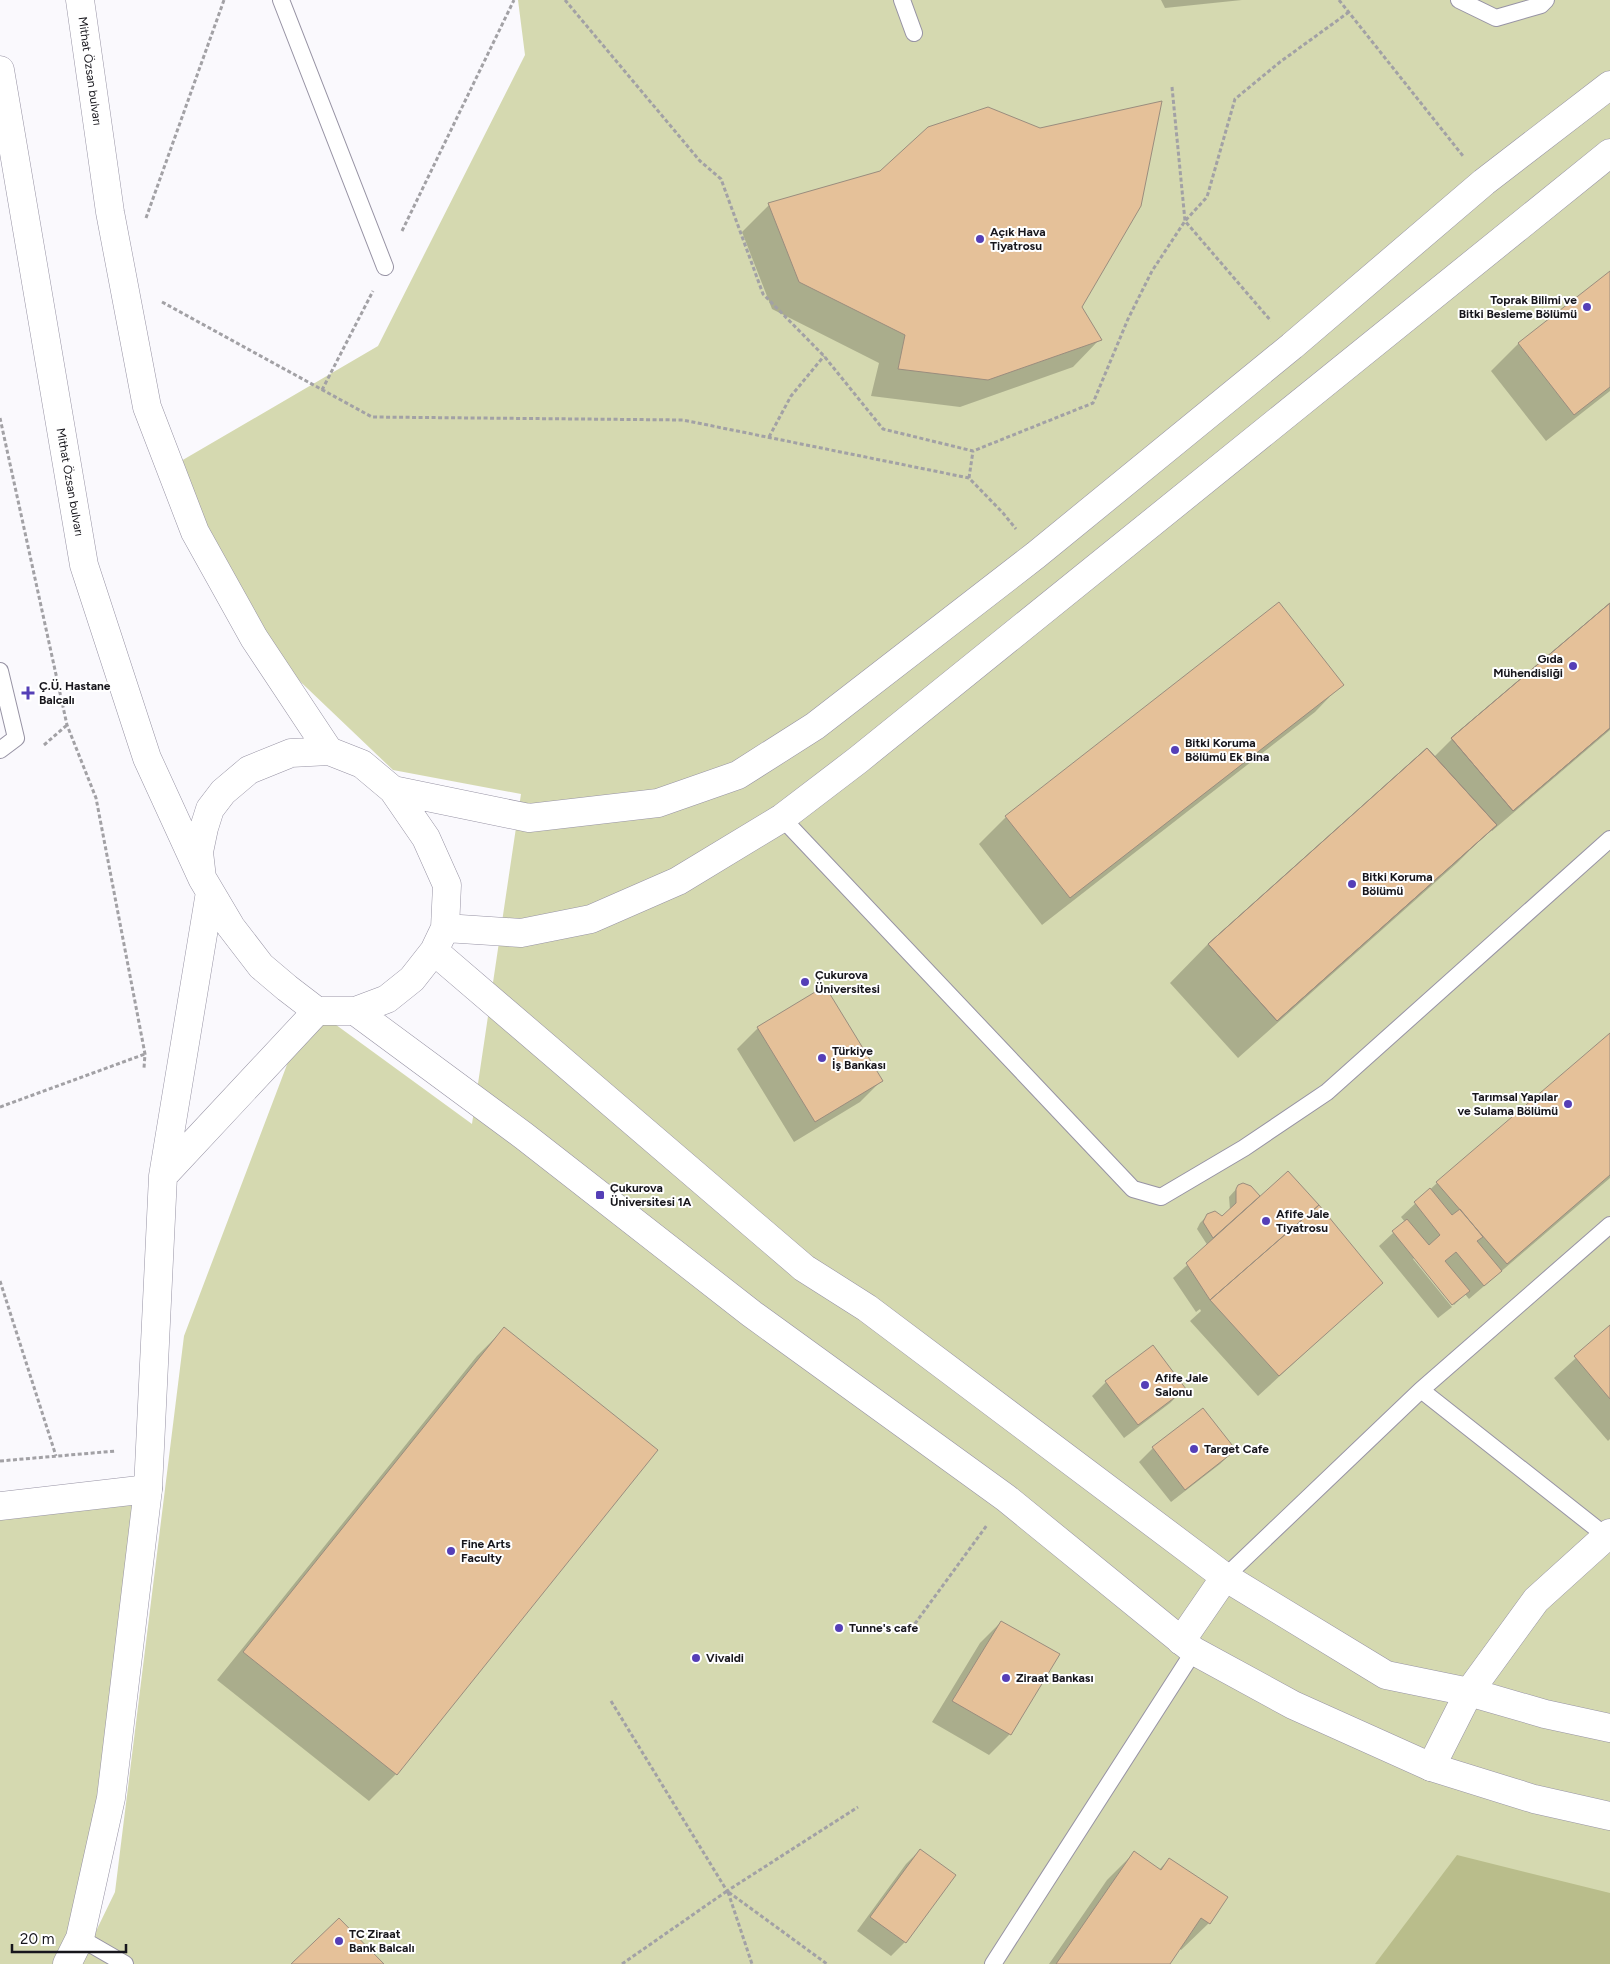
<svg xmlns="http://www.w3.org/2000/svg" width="1610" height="1964" font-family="Figtree,sans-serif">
<rect width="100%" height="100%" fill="#faf9fd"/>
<!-- green -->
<path fill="#d5d9b0" d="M 518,0 L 1610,0 L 1610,1964 L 80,1964 L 115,1892 L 184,1336 L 288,1062 L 317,1011 L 472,1124 L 521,794 L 393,770 L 286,668 L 169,468 L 378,346 L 525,55 Z
M 143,1495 L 92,1892 L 59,1964 L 0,1964 L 0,1508 Z"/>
<!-- forest -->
<path fill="#b9bd8b" d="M 1457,1855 L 1610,1893 L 1610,1964 L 1375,1964 Z"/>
<!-- shadow -->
<path fill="#0003" d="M 1161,0 L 1242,0 L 1165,8 Z
M 769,205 L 1081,307 L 1100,339 L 1073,367 L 960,407 L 871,396 L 879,363 L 772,309 L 742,232 Z
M 1610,273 L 1610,391 L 1546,441 L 1491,371 L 1518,344 Z
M 1610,605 L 1610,730 L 1492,831 L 1491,829 L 1457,863 L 1238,1058 L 1170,983 L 1208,944 L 1434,757 L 1452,739 Z
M 1342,684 L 1315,712 L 1042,925 L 979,844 L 1006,817 Z
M 758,1028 L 881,1081 L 860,1102 L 794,1142 L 737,1049 Z
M 1610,1034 L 1610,1178 L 1469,1299 L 1465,1294 L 1454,1305 L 1415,1257 L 1413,1259 L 1452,1307 L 1438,1318 L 1379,1246 L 1405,1222 L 1401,1217 L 1437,1183 Z
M 1239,1186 L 1252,1206 L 1382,1282 L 1258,1396 L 1190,1321 L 1201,1311 L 1200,1309 L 1196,1312 L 1173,1278 L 1208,1246 L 1197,1229 L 1200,1223 L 1207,1216 L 1222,1217 L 1230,1210 L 1229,1197 Z
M 1610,1327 L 1610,1439 L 1608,1441 L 1554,1378 Z
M 504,1329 L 396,1774 L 369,1801 L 217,1680 L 477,1356 Z
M 1106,1382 L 1184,1389 L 1170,1403 L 1124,1438 L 1092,1396 Z
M 1203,1409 L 1234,1450 L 1220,1464 L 1171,1502 L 1139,1462 L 1153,1448 Z
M 1001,1622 L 1010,1734 L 989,1755 L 932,1722 L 980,1643 Z
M 920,1850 L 954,1875 L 905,1942 L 891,1956 L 857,1931 L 906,1864 Z
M 1134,1853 L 1159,1870 L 1169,1859 L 1209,1923 L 1181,1950 L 1179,1948 L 1168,1964 L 1049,1964 L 1107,1880 Z"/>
<!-- building -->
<path fill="#e5c199" stroke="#9a8d7e" d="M 1162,101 L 1141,206 L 1082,307 L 1102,340 L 988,380 L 898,369 L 905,335 L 799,282 L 768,203 L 880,171 L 928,127 L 988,107 L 1040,128 Z
M 1610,271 L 1610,387 L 1574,415 L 1518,343 Z
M 1279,602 L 1344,685 L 1070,898 L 1005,816 Z
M 1610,603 L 1610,728 L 1513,811 L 1451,738 Z
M 1610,603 L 1610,728 L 1513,811 L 1451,738 Z
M 1427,748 L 1497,825 L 1277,1021 L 1208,944 Z
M 1427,748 L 1497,825 L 1277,1021 L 1208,944 Z
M 825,986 L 883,1081 L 815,1122 L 757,1027 Z
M 1610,1033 L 1610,1175 L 1507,1264 L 1436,1182 Z
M 1288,1171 L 1319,1205 L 1210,1300 L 1186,1263 Z
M 1243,1183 L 1251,1186 L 1260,1196 L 1213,1238 L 1203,1222 L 1207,1214 L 1215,1211 L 1222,1216 L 1236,1203 L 1236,1189 L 1238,1185 Z
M 1430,1188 L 1452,1215 L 1460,1209 L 1483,1237 L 1477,1241 L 1502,1271 L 1484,1286 L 1456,1252 L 1445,1261 L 1470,1291 L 1452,1305 L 1392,1231 L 1407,1219 L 1429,1245 L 1440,1235 L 1414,1202 Z
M 1319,1205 L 1383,1283 L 1279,1376 L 1210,1300 Z
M 1610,1325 L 1610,1399 L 1574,1356 Z
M 504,1327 L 658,1450 L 397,1775 L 243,1652 Z
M 1153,1345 L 1186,1389 L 1138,1425 L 1105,1381 Z
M 1203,1408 L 1236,1450 L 1185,1490 L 1152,1447 Z
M 1001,1621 L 1060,1654 L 1011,1735 L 952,1701 Z
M 920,1849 L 956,1875 L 906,1943 L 870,1917 Z
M 1134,1851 L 1161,1870 L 1169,1858 L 1228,1897 L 1210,1924 L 1201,1918 L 1170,1964 L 1056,1964 Z
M 339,1918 L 384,1964 L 291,1964 Z"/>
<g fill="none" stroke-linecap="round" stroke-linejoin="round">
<!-- lane casing -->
<g stroke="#9793a4" stroke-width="18">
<path id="lane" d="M 281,0 L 385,267
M 902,0 L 914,33
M 1459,0 L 1496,18 L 1541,5 L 1546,0
M 0,671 L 16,738 L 0,750
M 782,818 L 1133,1189 L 1161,1197 L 1244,1148 L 1327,1092 L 1610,839
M 1421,1390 L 1610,1225
M 1225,1577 L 1421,1390 L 1606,1536
M 80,1938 L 125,1964
M 993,1964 L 1194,1651"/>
</g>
<!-- street casing -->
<g stroke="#9793a4" stroke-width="29">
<path id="street" d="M 0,1506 L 148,1489
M 1181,1641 L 1225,1577
M 1431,1767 L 1469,1692 L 1536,1600 L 1610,1533"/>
</g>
<!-- secondary casing -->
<g stroke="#9793a4" stroke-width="29">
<path id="secondary" d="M 80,0 L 110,212 L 147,407 L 195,532 L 254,638 L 329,751
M 0,70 L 84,565 L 147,758 L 202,878
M 329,751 L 362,764 L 393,790 L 426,838 L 447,885 L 445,928 L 434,951 L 412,979 L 387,999 L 355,1011 L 317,1011 L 287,988 L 261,966 L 231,927 L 202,878 L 199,852 L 204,828 L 210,809 L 223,792 L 249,770 L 291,753 Z
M 393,790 L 529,818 L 658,803 L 738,775 L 815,726 L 1036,555 L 1292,346 L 1484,182 L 1610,85
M 445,928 L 521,933 L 591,919 L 678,881 L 782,818 L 858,760 L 1610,153
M 434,951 L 804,1268 L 867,1308 L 1225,1577 L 1386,1675 L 1469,1692 L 1545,1714 L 1610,1728
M 355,1011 L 524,1136 L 752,1314 L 1006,1498 L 1194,1651 L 1293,1705 L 1431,1767 L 1534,1799 L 1610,1816
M 163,1176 L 317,1011
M 67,1964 L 80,1938 L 111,1798 L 148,1489 L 163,1176 L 210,892"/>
</g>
<!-- path -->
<path stroke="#a2a1a5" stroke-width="3" stroke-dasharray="4 2.5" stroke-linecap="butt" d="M 565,0 L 700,161 L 721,179 L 763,294 L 824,356 L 883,429 L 973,451 L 1093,403 L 1128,319 L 1152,271 L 1185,221 L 1207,197 L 1235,99 L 1280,62 L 1349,12
M 1339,0 L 1463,156
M 1172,87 L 1185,221 L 1271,321
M 146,218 L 224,0
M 402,231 L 514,0
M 162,302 L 372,417 L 683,420 L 969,478 L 1003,513 L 1016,529
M 322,390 L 373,291
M 0,418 L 67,725 L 96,798 L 145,1054 L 144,1068
M 769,437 L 791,396 L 824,356
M 969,478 L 973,451
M 44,745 L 67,725
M 0,1107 L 145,1054
M 0,1281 L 56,1456
M 0,1461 L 116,1451
M 911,1629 L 987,1525
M 611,1701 L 727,1891 L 858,1807
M 728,1892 L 752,1964
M 622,1964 L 727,1891 L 827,1964"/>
<!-- lane -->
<use href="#lane" stroke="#fff" stroke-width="16"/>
<!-- street -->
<use href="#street" stroke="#fff" stroke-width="28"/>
<!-- secondary -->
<use href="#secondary" stroke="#fff" stroke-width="28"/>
</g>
<!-- markers -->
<g fill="#553fb7" stroke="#fff" stroke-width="2">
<circle cx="980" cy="239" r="5"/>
<circle cx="1587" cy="307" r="5"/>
<circle cx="1573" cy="666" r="5"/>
<path d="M25.5 685.5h5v5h5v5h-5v5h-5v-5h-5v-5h5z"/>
<circle cx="1175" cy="750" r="5"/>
<circle cx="1352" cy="884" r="5"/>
<circle cx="805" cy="982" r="5"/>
<circle cx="822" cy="1058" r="5"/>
<circle cx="1568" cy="1104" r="5"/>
<rect x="595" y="1190" width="10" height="10" rx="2.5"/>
<circle cx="1266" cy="1221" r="5"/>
<circle cx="1145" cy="1385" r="5"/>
<circle cx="1194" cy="1449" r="5"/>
<circle cx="451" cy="1551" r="5"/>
<circle cx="839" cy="1628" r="5"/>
<circle cx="696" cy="1658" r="5"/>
<circle cx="1006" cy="1678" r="5"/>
<circle cx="339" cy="1941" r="5"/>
</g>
<g text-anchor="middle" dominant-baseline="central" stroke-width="4" stroke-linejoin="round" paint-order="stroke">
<!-- street labels -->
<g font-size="12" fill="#17161c" stroke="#fff">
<text transform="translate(90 71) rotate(82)">Mithat Özsan bulvarı</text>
<text transform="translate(70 482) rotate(80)">Mithat Özsan bulvarı</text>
</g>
<!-- poi labels -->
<g font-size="12" font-weight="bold" fill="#17161c" stroke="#fff" text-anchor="start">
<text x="990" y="232">Açık Hava<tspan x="990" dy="14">Tiyatrosu</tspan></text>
<text x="1577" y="300" text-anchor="end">Toprak Bilimi ve<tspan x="1577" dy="14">Bitki Besleme Bölümü</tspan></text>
<text x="1563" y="659" text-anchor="end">Gıda<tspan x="1563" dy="14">Mühendisliği</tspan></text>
<text x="39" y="686">Ç.Ü. Hastane<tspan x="39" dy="14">Balcalı</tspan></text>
<text x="1185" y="743">Bitki Koruma<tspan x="1185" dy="14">Bölümü Ek Bina</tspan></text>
<text x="1362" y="877">Bitki Koruma<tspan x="1362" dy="14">Bölümü</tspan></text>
<text x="815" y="975">Çukurova<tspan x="815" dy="14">Üniversitesi</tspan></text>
<text x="832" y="1051">Türkiye<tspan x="832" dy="14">İş Bankası</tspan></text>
<text x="1558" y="1097" text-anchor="end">Tarımsal Yapılar<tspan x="1558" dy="14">ve Sulama Bölümü</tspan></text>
<text x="610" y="1188">Çukurova<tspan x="610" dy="14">Üni̇versi̇tesi̇ 1A</tspan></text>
<text x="1276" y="1214">Afife Jale<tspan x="1276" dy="14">Tiyatrosu</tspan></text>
<text x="1155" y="1378">Afife Jale<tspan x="1155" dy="14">Salonu</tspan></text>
<text x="1204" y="1449">Target Cafe</text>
<text x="461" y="1544">Fine Arts<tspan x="461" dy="14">Faculty</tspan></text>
<text x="849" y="1628">Tunne's cafe</text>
<text x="706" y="1658">Vivaldi</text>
<text x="1016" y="1678">Ziraat Bankası</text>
<text x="349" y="1934">TC Ziraat<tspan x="349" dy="14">Bank Balcalı</tspan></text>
</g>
</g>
<!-- scale -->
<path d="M12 1944v8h114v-8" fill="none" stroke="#17161c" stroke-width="2.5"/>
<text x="20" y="1944" font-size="15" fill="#17161c" stroke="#ffffff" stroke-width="4" paint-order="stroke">20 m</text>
</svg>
